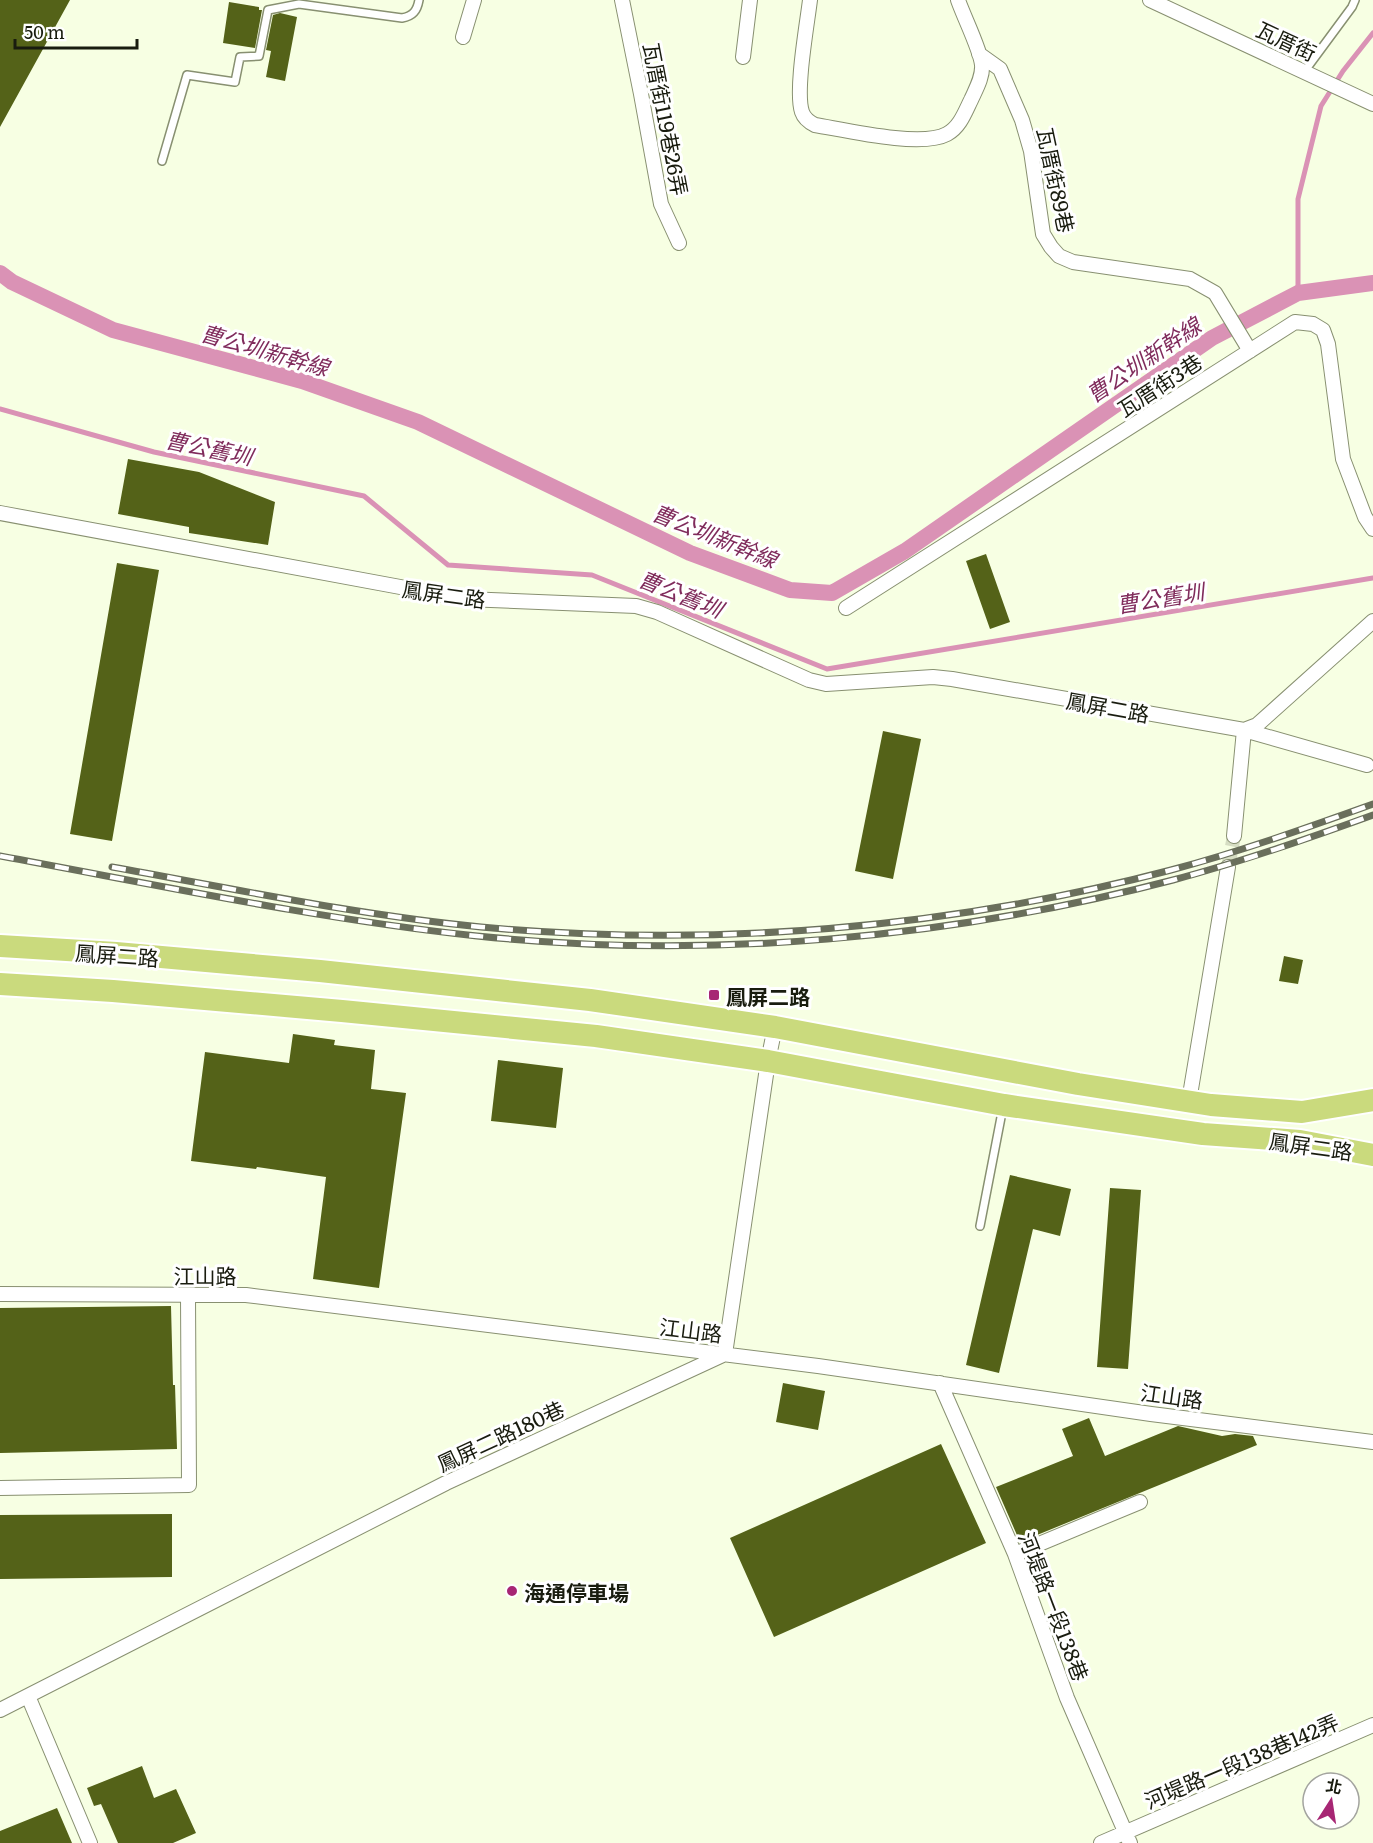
<svg xmlns="http://www.w3.org/2000/svg" width="1373" height="1843" font-family="Literata,'Noto Sans TC',serif">
<rect width="100%" height="100%" fill="#f7ffe3"/>
<g fill="none" stroke-linecap="round" stroke-linejoin="round">
<!-- stream -->
<path stroke="#da92b5" stroke-width="5" d="M 1298,293 L 1298,199 L 1321,106 L 1343,71 L 1373,33
M 0,409 L 154,452 L 364,496 L 448,565 L 592,575 L 827,669 L 1373,578"/>
<!-- canal -->
<path stroke="#da92b5" stroke-width="16" d="M 0,273 L 12,282 L 113,330 L 302,381 L 418,422 L 690,553 L 790,590 L 832,593 L 905,551 L 1212,338 L 1298,293 L 1373,283"/>
</g>
<!-- building -->
<path fill="#546218" d="M 0,0 L 70,0 L 0,127 Z
M 229,2 L 259,7 L 259,10 L 262,10 L 255,48 L 223,43 Z
M 280,13 L 297,17 L 285,81 L 266,77 L 271,51 L 266,50 L 273,15 Z
M 128,459 L 199,472 L 275,502 L 268,545 L 189,533 L 189,527 L 118,514 Z
M 986,554 L 1010,622 L 990,629 L 966,561 Z
M 117,563 L 159,570 L 112,841 L 70,834 Z
M 883,731 L 921,739 L 893,879 L 855,871 Z
M 1284,956 L 1303,960 L 1298,984 L 1279,981 Z
M 293,1034 L 335,1040 L 334,1045 L 375,1050 L 371,1089 L 406,1093 L 379,1288 L 313,1279 L 326,1177 L 257,1167 L 256,1169 L 191,1161 L 205,1052 L 289,1063 Z
M 498,1060 L 563,1068 L 556,1128 L 491,1121 Z
M 1010,1175 L 1071,1189 L 1060,1236 L 1033,1229 L 999,1373 L 966,1365 Z
M 1110,1188 L 1141,1190 L 1128,1369 L 1097,1367 Z
M 171,1306 L 173,1385 L 175,1385 L 177,1449 L 0,1453 L 0,1308 Z
M 783,1383 L 825,1391 L 818,1430 L 776,1422 Z
M 1089,1418 L 1105,1456 L 1178,1426 L 1222,1436 L 1235,1434 L 1253,1436 L 1257,1445 L 1020,1542 L 996,1487 L 1073,1456 L 1062,1429 Z
M 941,1444 L 986,1543 L 774,1637 L 730,1538 Z
M 172,1514 L 172,1577 L 0,1579 L 0,1515 Z
M 142,1766 L 154,1798 L 176,1789 L 196,1833 L 173,1843 L 118,1843 L 101,1804 L 94,1806 L 87,1788 Z
M 57,1808 L 72,1843 L 0,1843 L 0,1831 Z"/>
<g fill="none" stroke-linecap="round" stroke-linejoin="round">
<!-- street-tunnel -->
<path stroke="#d6ddc3" stroke-width="14" stroke-dasharray="14 7" stroke-linecap="butt" d="M 1228,867 L 1234,836"/>
<!-- lane casing -->
<g stroke="#889071" stroke-width="10">
<path id="lane" d="M 1304,72 L 1352,7 L 1355,0
M 162,161 L 187,75 L 235,82 L 240,57 L 259,56 L 268,10 L 299,4 L 402,18 C 413,16 417,11 419,0
M 980,1226 L 1003,1107"/>
</g>
<!-- street casing -->
<g stroke="#889071" stroke-width="16">
<path id="street" d="M 622,0 L 641,94 L 661,204 L 679,243
M 810,0 C 807,25 795,91 802,112 C 804,118 809,122 815,125 C 845,130 921,148 947,134 C 960,127 965,112 971,100 C 976,89 983,77 982,65 C 981,51 963,15 958,0
M 1150,0 L 1373,104
M 463,37 L 474,0
M 979,54 L 1000,69 L 1022,120 L 1031,151 L 1043,234 L 1051,247 L 1059,256 L 1073,262 L 1190,279 L 1215,293 L 1250,351
M 743,57 L 750,0
M 0,513 L 465,599 L 636,606 L 657,612 L 809,680 L 826,684 L 933,677 L 952,679 L 1244,730 L 1257,725 L 1373,621
M 846,608 L 1295,322 L 1313,324 L 1323,330 L 1328,344 L 1343,459 L 1365,517 L 1373,529
M 1234,836 L 1244,730 L 1367,765
M 1189,1101 L 1228,867
M 0,1294 L 246,1295 L 818,1366 L 1151,1414 L 1373,1442
M 940,1383 L 1015,1554 L 1067,1698 L 1130,1843
M 0,1488 L 189,1485 L 188,1295
M 1015,1554 L 1140,1502
M 28,1696 L 90,1843
M 0,1710 L 446,1483 L 725,1354 L 768,1061 L 775,1027
M 1101,1843 L 1373,1725"/>
</g>
<!-- primary casing -->
<g stroke="#fff" stroke-width="26">
<path id="primary" d="M 0,946 L 116,953 L 320,971 L 590,1000 L 775,1027 L 1078,1084 L 1211,1105 L 1302,1112 L 1373,1100
M 0,984 L 113,991 L 342,1011 L 596,1036 L 768,1061 L 1004,1105 L 1203,1134 L 1300,1141 L 1373,1155"/>
</g>
<!-- lane -->
<use href="#lane" stroke="#fff" stroke-width="7"/>
<!-- street -->
<use href="#street" stroke="#fff" stroke-width="14"/>
<!-- primary -->
<use href="#primary" stroke="#cada7d" stroke-width="22"/>
<!-- rail casing -->
<g stroke="#6a6f5c" stroke-width="7">
<path id="rail" d="M 0,856 C 158,885 317,919 477,936 C 709,960 947,939 1173,880 C 1241,862 1307,839 1373,815
M 112,867 C 235,889 357,915 481,927 C 712,948 947,929 1171,870 C 1239,852 1306,828 1373,804"/>
</g>
<!-- rail -->
<use href="#rail" stroke="#fff" stroke-width="4.5" stroke-dasharray="14" stroke-linecap="butt"/>
</g>
<!-- markers -->
<g fill="#a72674" stroke="#fff" stroke-width="2">
<rect x="708" y="989" width="12" height="12" rx="3"/>
<circle cx="512" cy="1591" r="6"/>
</g>
<g text-anchor="middle" dominant-baseline="central" stroke-width="6" stroke-linejoin="round" paint-order="stroke">
<!-- street labels -->
<g font-size="21" fill="#191c0f" stroke="#fff">
<text transform="translate(1287 40) rotate(25)">瓦厝街</text>
<text transform="translate(667 119) rotate(79)">瓦厝街119巷26弄</text>
<text transform="translate(1057 180) rotate(78)">瓦厝街89巷</text>
<text transform="translate(1159 384) rotate(-33)">瓦厝街3巷</text>
<text transform="translate(444 593) rotate(8)">鳳屏二路</text>
<text transform="translate(1108 706) rotate(10)">鳳屏二路</text>
<text transform="translate(117 954) rotate(4)">鳳屏二路</text>
<text transform="translate(1311 1145) rotate(8)">鳳屏二路</text>
<text x="205" y="1274">江山路</text>
<text transform="translate(691 1329) rotate(7)">江山路</text>
<text transform="translate(1172 1395) rotate(8)">江山路</text>
<text transform="translate(500 1435) rotate(-25)">鳳屏二路180巷</text>
<text transform="translate(1055 1606) rotate(69)">河堤路一段138巷</text>
<text transform="translate(1241 1760) rotate(-23)">河堤路一段138巷142弄</text>
</g>
<!-- poi labels -->
<g font-size="21" font-weight="bold" fill="#191c0f" stroke="#fff" text-anchor="start">
<text x="726" y="995">鳳屏二路</text>
<text x="524" y="1591">海通停車場</text>
</g>
<!-- water labels -->
<g font-size="22" font-style="italic" fill="#802c5c" stroke="#fff">
<text transform="translate(265 349) rotate(16)">曹公圳新幹線</text>
<text transform="translate(1143 359) rotate(-34)">曹公圳新幹線</text>
<text transform="translate(209 447) rotate(12)">曹公舊圳</text>
<text transform="translate(715 535) rotate(22)">曹公圳新幹線</text>
<text transform="translate(681 593) rotate(22)">曹公舊圳</text>
<text transform="translate(1160 597) rotate(-9)">曹公舊圳</text>
</g>
</g>
<!-- north arrow -->
<g transform="translate(1331 1801) rotate(12)"><circle r="28" fill="#ffffff" stroke="#a3a49f" stroke-width="1.5"/>
<path d="M0-4.5L10 22L0 15L-10 22Z" fill="#a72674"/>
<text y="-9" font-size="16" font-weight="bold" text-anchor="middle" fill="#191c0f">北</text>
</g>
<!-- scale -->
<path d="M15 39v9h122v-9" fill="none" stroke="#191c0f" stroke-width="3"/>
<text x="24" y="39" font-size="18" fill="#191c0f" stroke="#ffffff" stroke-width="4.5" paint-order="stroke">50 m</text>
</svg>
